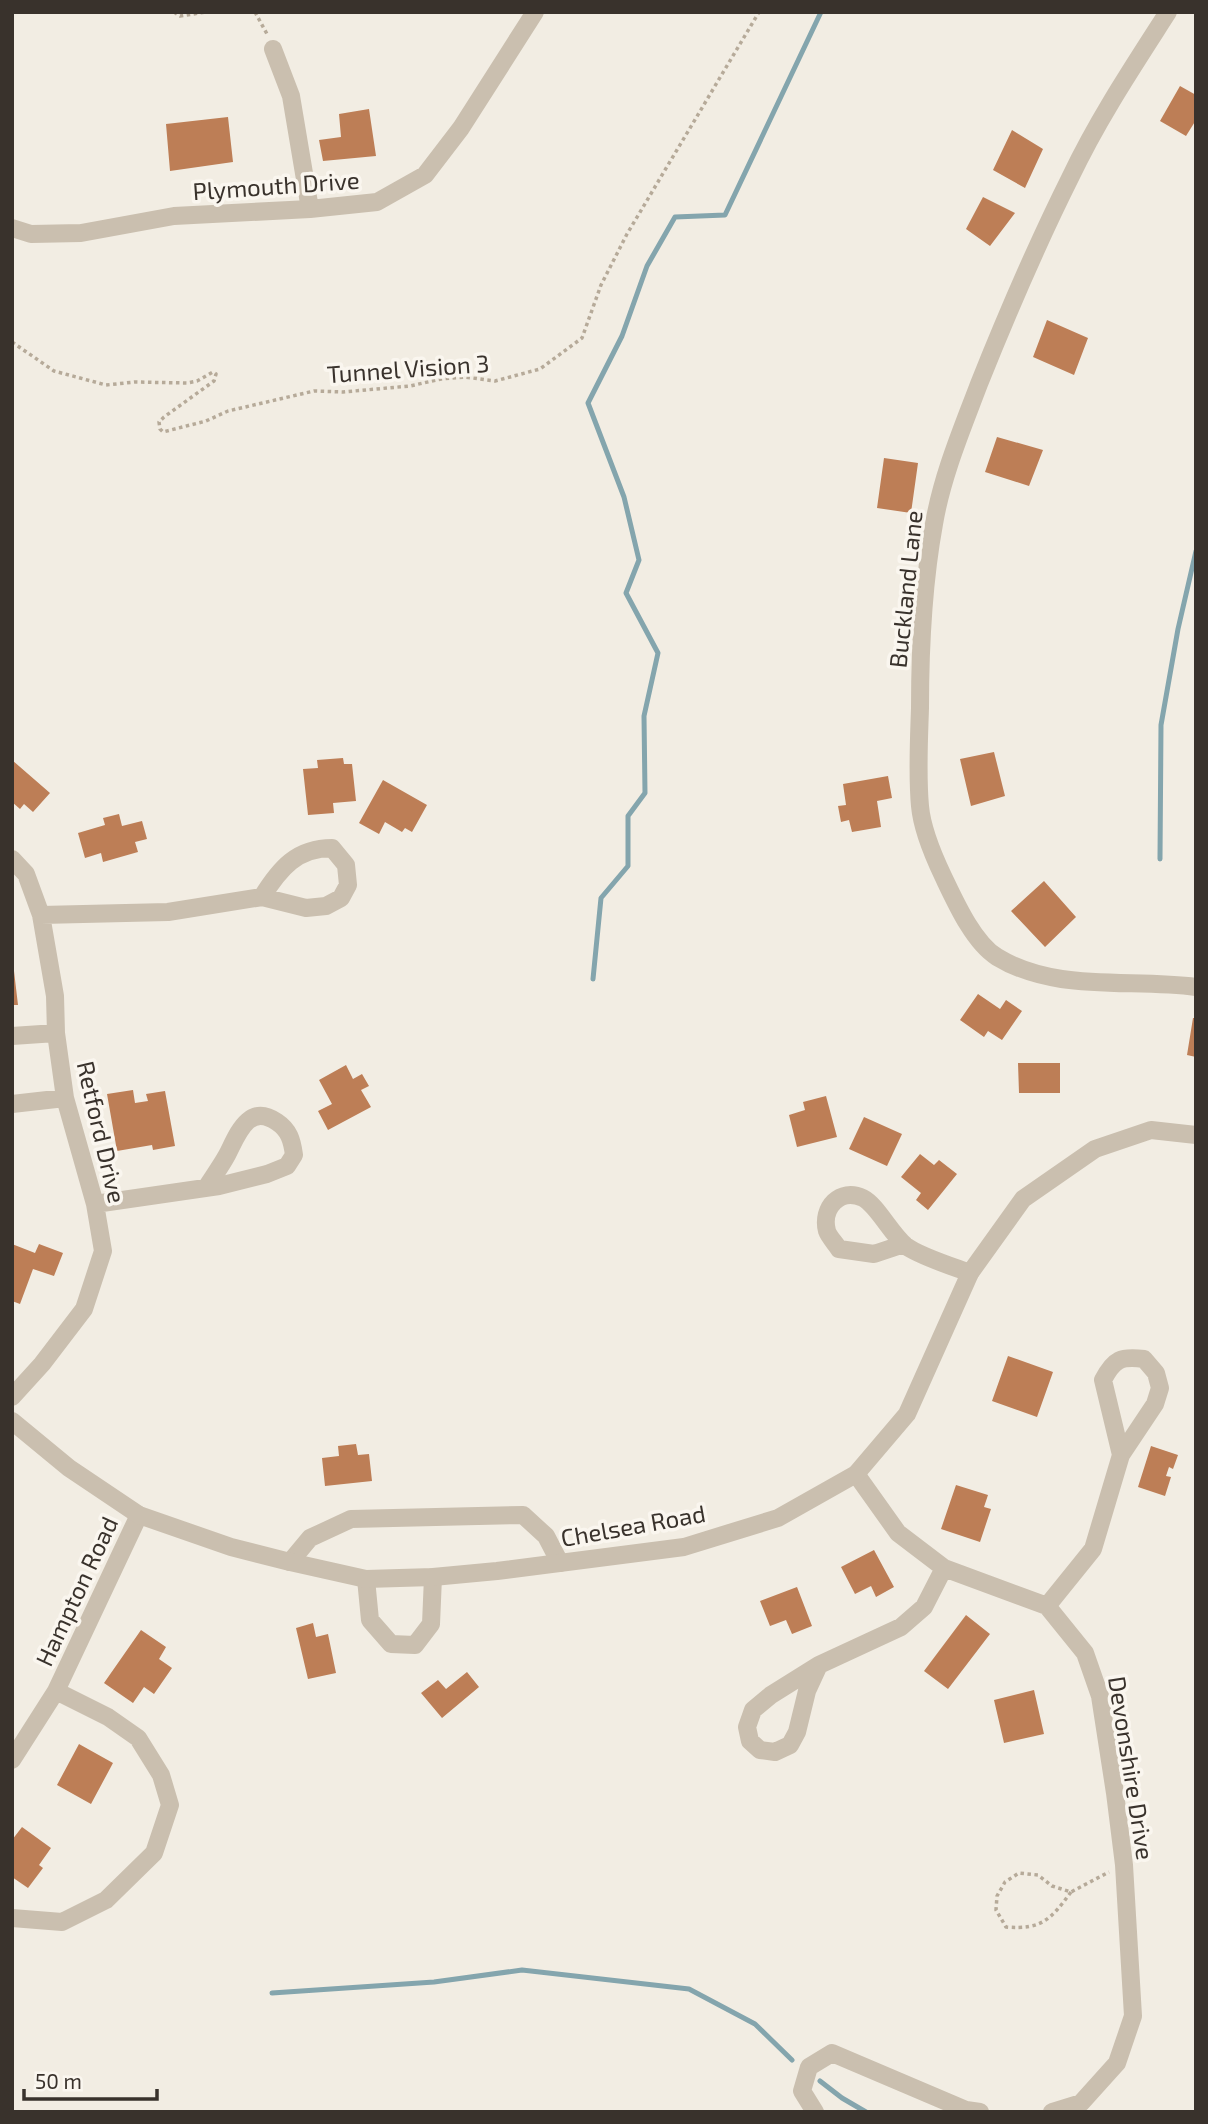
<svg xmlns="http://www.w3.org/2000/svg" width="1208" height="2124" font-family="'Exo 2',sans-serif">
<rect width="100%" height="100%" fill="#f2ede3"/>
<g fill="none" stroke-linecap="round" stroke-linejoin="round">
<!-- stream -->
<path stroke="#84a5ad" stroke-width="5" d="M 1160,859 L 1161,725 L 1178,629 L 1196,551
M 593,979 L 601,898 L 628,866 L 628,816 L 645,793 L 644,716 L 658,653 L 626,593 L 639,560 L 624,497 L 588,403 L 622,336 L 647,266 L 675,217 L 725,215 L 821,12
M 272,1993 L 434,1982 L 522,1970 L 689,1989 L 755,2024 L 792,2060
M 820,2081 L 842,2098 L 866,2112"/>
</g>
<!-- building -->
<path fill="#bd7e56" d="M 1180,86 L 1196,95 L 1196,120 L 1186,136 L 1160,121 Z
M 369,109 L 376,156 L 323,161 L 319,140 L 341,137 L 339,114 Z
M 228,117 L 233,162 L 170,171 L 166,124 Z
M 1012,130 L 1043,149 L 1025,188 L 993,170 Z
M 983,197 L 1015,213 L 990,246 L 966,229 Z
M 1047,320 L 1088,338 L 1074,375 L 1033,357 Z
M 997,437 L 1043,450 L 1029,486 L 985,472 Z
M 884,458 L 918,463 L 911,513 L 877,508 Z
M 994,752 L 1005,796 L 971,806 L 960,759 Z
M 343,758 L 344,764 L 352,764 L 356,801 L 333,803 L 334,813 L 308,815 L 303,769 L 318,768 L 317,760 Z
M 12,760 L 50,793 L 33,812 L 24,804 L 20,809 L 12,802 Z
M 888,776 L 892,798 L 877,801 L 881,827 L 852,832 L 849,820 L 841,822 L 838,806 L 846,805 L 843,784 Z
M 383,780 L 427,805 L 412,832 L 405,828 L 402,832 L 385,822 L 379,834 L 359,823 Z
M 119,814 L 122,826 L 142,821 L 147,839 L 135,842 L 138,852 L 103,862 L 101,853 L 85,858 L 78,833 L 105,825 L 103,818 Z
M 1044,881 L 1076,917 L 1045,947 L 1011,911 Z
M 14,971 L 18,1005 L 12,1005 L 12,972 Z
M 978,994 L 1000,1009 L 1006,1000 L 1022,1011 L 1002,1040 L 988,1031 L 984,1037 L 960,1020 Z
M 1193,1018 L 1196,1018 L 1196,1057 L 1187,1055 Z
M 1018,1063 L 1060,1063 L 1060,1093 L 1019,1093 Z
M 346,1065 L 353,1079 L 362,1074 L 369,1086 L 361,1090 L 371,1107 L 328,1130 L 318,1111 L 332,1104 L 319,1080 Z
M 133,1090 L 135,1103 L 148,1101 L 146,1094 L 165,1091 L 175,1146 L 153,1150 L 152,1145 L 117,1151 L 107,1094 Z
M 826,1096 L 837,1137 L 797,1147 L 789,1115 L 805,1110 L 803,1102 Z
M 864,1117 L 902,1134 L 887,1166 L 849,1149 Z
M 920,1154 L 934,1165 L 939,1160 L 957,1174 L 928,1210 L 916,1200 L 921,1193 L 901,1177 Z
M 12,1244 L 35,1253 L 39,1244 L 63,1253 L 54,1276 L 33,1269 L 20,1304 L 12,1301 Z
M 1008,1356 L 1053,1372 L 1037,1417 L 992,1401 Z
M 356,1444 L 358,1455 L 369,1454 L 372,1481 L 325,1486 L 322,1458 L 339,1456 L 338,1446 Z
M 1151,1446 L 1178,1455 L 1173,1469 L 1169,1467 L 1166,1476 L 1171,1477 L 1165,1496 L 1138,1487 Z
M 956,1485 L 988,1495 L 984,1507 L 991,1509 L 980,1542 L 941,1529 Z
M 874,1550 L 894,1587 L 876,1597 L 871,1586 L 855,1594 L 841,1567 Z
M 797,1587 L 812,1626 L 792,1634 L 786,1620 L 770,1626 L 760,1601 Z
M 966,1615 L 990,1634 L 948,1689 L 924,1671 Z
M 313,1623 L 316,1637 L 328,1634 L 336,1673 L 308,1679 L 296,1628 Z
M 141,1630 L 166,1647 L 159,1659 L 172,1668 L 154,1694 L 144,1687 L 133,1703 L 104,1683 Z
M 467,1672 L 479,1687 L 442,1718 L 421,1693 L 438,1680 L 446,1689 Z
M 1034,1690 L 1044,1734 L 1004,1743 L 994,1700 Z
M 79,1744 L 113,1763 L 91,1804 L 57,1785 Z
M 22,1827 L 51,1848 L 39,1865 L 43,1868 L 28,1888 L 12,1877 L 12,1840 Z"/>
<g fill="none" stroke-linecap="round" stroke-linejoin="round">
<!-- path -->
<path stroke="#b6aa99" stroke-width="3.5" stroke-dasharray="3.5 3.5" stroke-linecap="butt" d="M 174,12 L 180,16 L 206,12
M 255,12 L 267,34
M 12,342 L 54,371 L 106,385 L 135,382 L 187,383 L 197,381 L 213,372 L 216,374 L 214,381 L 164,417 L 159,422 L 160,429 L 163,432 L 206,421 L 228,411 L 314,391 L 343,392 L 410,386 L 441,379 L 465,377 L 495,381 L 540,369 L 582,338 L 601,285 L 627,234 L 759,12
M 1071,1892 C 1051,1919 1042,1930 1006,1927 L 996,1910 L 997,1896 L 1005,1882 L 1019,1873 L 1038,1875 L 1052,1886 L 1071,1892 L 1109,1872"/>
<!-- minor -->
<path stroke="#cabfaf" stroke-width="18" d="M 1168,12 C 1134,65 1098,119 1071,176 C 1037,244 1007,314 979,384 C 962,429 942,476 934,524 C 923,584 920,647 920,708 C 919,740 917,774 920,806 C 922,829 933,855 943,876 C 955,901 973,942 997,957 C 1056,993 1131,978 1196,987
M 273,49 L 291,96 L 310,209
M 12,228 L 31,234 L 81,233 L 174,216 L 310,209 L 377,202 L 425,175 L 461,128 L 535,12
M 12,859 L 26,874 L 41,915 L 55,996 L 56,1033 L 65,1098 L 95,1204 L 103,1251 L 84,1309 L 42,1364 L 12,1397
M 41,915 L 168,912 L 262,897 L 306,908 L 326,906 L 341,898 L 348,885 L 346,865 L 332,848 C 297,848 280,868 262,897
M 12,1036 L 56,1033
M 12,1104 L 65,1098
M 95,1204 L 219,1186 L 267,1174 L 287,1166 L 294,1155 C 292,1140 289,1130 277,1122 C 248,1102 237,1136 227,1155 C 221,1166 213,1177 206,1188
M 904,1244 L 874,1254 L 839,1249 C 836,1244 829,1237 827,1231 C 821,1208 840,1187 863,1198 C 877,1205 891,1234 906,1246 C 919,1256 954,1267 970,1273
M 856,1474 L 898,1533 L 944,1568 L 1047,1606 L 1085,1653 L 1100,1696 L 1115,1793 L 1124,1865 L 1133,2016 L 1117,2063 L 1081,2103 L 1052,2112
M 290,1562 L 310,1538 L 351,1519 L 523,1515 L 546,1536 L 560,1563
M 366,1579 L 370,1620 L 391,1644 L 415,1645 L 431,1624 L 433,1577
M 1047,1606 L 1093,1549 L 1121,1455 L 1155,1404 L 1160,1388 L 1156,1373 L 1144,1359 C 1121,1356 1114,1359 1103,1380 L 1121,1455
M 819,1665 L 807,1691 L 797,1732 L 790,1745 L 775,1752 L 760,1750 L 750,1741 L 747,1727 L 753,1710 L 771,1695 L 819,1665 L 901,1627 L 924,1607 L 944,1568
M 12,1760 L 56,1691 L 139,1515
M 12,1918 L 62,1922 L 106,1900 L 154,1853 L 170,1805 L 161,1775 L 138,1738 L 108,1717 L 56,1691
M 815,2112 L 802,2091 L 809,2067 L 832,2053 L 966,2110 L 980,2112"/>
<!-- tertiary -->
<path stroke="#cabfaf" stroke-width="18" d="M 12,1421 L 69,1468 L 139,1515 L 231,1547 L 290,1562 L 366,1579 L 433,1577 L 497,1571 L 684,1547 L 778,1518 L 856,1474 L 907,1414 L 970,1273 L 1023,1199 L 1095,1149 L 1151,1130 L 1196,1135"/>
</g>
<g text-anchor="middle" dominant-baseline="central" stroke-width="7" stroke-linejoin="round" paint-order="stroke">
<!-- street labels -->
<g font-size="24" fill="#39322c" stroke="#faf6ef">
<text transform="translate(276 185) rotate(-4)">Plymouth Drive</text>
<text transform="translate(408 368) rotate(-4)">Tunnel Vision 3</text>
<text transform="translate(905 589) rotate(-84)">Buckland Lane</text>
<text transform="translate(102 1132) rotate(77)">Retford Drive</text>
<text transform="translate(633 1525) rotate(-10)">Chelsea Road</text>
<text transform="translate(76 1591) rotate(-65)">Hampton Road</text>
<text transform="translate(1132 1768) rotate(81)">Devonshire Drive</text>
</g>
</g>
<!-- border -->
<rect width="1208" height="2124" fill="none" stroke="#39322c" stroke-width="28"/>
<!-- scale -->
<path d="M24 2089v10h133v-10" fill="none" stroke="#39322c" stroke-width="3.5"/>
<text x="35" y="2089" font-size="21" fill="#39322c" stroke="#faf6ef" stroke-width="5" paint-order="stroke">50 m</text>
</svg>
